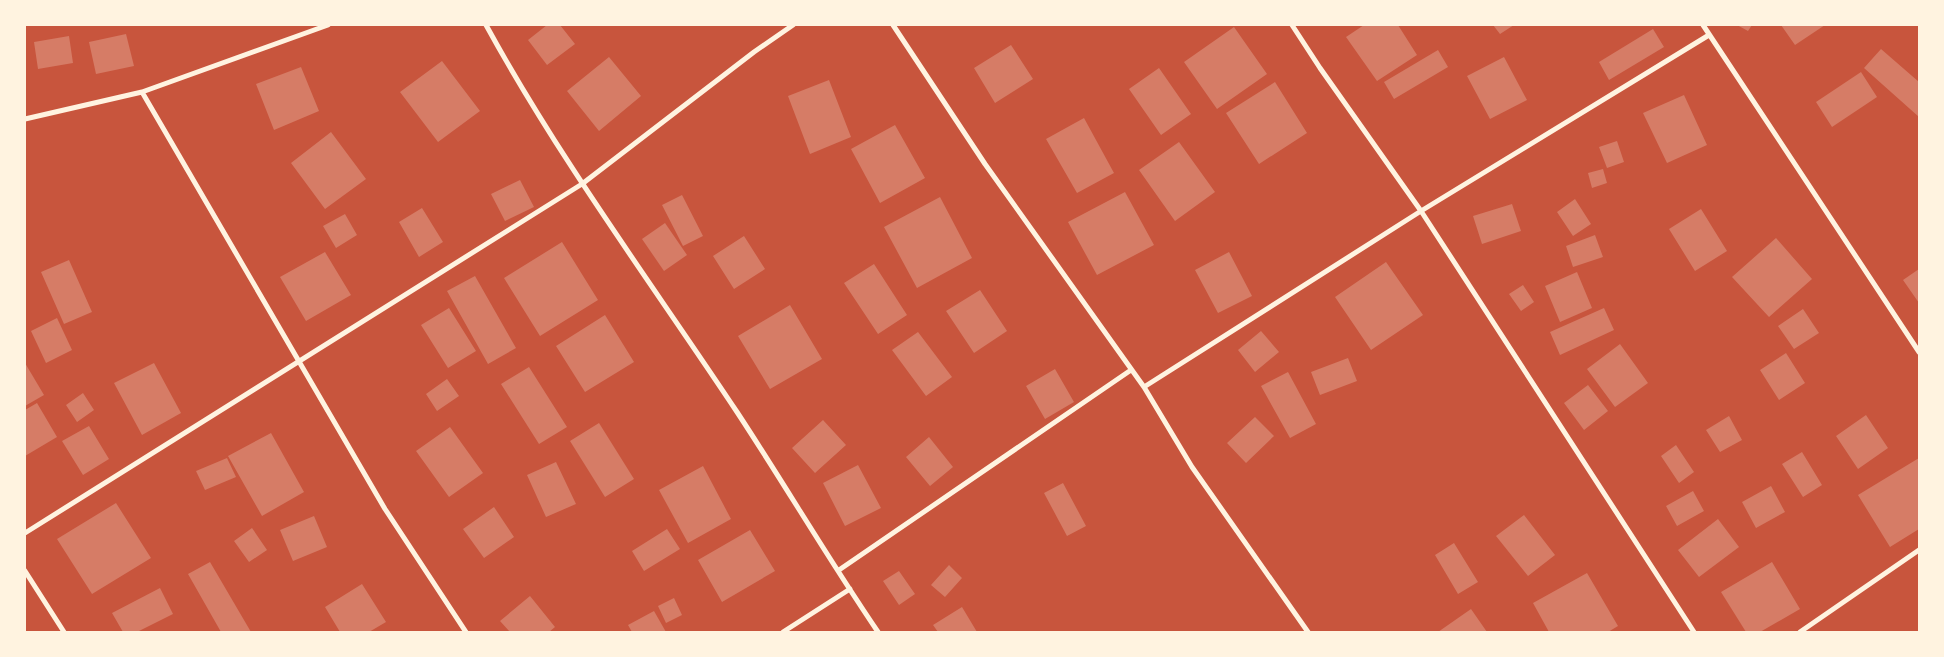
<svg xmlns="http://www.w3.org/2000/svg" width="1944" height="657" font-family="Merriweather,serif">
<rect width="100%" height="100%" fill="#c8553d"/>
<!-- building -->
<path fill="#d67c66" d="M 547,25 L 560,25 L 575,44 L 547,65 L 528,40 Z
M 1364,25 L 1398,25 L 1417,55 L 1377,81 L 1346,37 Z
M 1493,25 L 1514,25 L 1500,34 Z
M 1737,25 L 1752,25 L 1748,31 Z
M 1781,25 L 1825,25 L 1795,45 Z
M 1234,27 L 1267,74 L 1217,109 L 1184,62 Z
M 1653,29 L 1664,47 L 1609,80 L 1599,62 Z
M 126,34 L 134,66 L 96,74 L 89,42 Z
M 69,36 L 73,63 L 38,69 L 34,42 Z
M 1011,45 L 1033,79 L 995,103 L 974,68 Z
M 1881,49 L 1919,82 L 1919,117 L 1864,68 Z
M 1438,50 L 1448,67 L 1394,99 L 1384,82 Z
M 609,57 L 641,96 L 599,131 L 567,91 Z
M 1504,57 L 1527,100 L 1490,119 L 1467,76 Z
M 442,61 L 480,111 L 438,142 L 400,92 Z
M 301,67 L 319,111 L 274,130 L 256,84 Z
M 1159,68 L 1191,114 L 1161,135 L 1129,89 Z
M 1861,72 L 1877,97 L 1832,127 L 1816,102 Z
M 829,80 L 851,137 L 810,154 L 788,96 Z
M 1275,82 L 1307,133 L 1259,164 L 1226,113 Z
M 1684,95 L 1707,145 L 1667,163 L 1643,113 Z
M 1084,118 L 1114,173 L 1077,193 L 1046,139 Z
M 895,125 L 925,178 L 880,203 L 851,149 Z
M 331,132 L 366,179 L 325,209 L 291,163 Z
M 1617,141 L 1624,162 L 1607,168 L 1599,147 Z
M 1179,142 L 1215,192 L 1175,221 L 1139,170 Z
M 1603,169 L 1607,183 L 1592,188 L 1588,173 Z
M 520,180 L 534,207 L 505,221 L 491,194 Z
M 1125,192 L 1154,245 L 1097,275 L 1068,222 Z
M 682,195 L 703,236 L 683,246 L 662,205 Z
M 940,197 L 972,258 L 917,288 L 884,227 Z
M 1575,199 L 1591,224 L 1573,236 L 1557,212 Z
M 1512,204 L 1521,231 L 1482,244 L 1473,216 Z
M 422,208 L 443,242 L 419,257 L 399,222 Z
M 1701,209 L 1727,251 L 1695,271 L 1669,229 Z
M 345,214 L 357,235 L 336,248 L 323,226 Z
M 665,223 L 687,255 L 664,271 L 642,239 Z
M 1595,235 L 1603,257 L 1573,267 L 1566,246 Z
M 744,236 L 765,269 L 734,289 L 713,256 Z
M 1776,238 L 1812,279 L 1769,317 L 1732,277 Z
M 562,242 L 598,300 L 540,336 L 504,278 Z
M 325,252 L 351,295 L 306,321 L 280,277 Z
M 1229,252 L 1252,296 L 1218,313 L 1195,270 Z
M 69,260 L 92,312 L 64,324 L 41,272 Z
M 1386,262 L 1423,315 L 1371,350 L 1335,297 Z
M 874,264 L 907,315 L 878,334 L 844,283 Z
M 1919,269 L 1919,303 L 1903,280 Z
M 1577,272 L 1592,308 L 1560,322 L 1545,286 Z
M 475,276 L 516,348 L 488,364 L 447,291 Z
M 1523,285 L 1534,302 L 1521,311 L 1509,294 Z
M 980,290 L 1007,331 L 974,353 L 946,311 Z
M 790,305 L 822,359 L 770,389 L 738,336 Z
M 449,308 L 476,351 L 448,368 L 421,325 Z
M 1604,308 L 1614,330 L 1560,355 L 1550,332 Z
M 1803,309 L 1819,333 L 1794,349 L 1778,326 Z
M 605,315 L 634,362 L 585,392 L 556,346 Z
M 57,318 L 72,350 L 46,363 L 31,331 Z
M 1261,331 L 1279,352 L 1255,372 L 1238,350 Z
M 918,332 L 952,377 L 926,396 L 892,350 Z
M 1620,344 L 1648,383 L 1615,407 L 1587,369 Z
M 1786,353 L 1805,383 L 1779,400 L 1760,370 Z
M 1348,358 L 1357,381 L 1320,395 L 1311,372 Z
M 25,363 L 44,395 L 25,406 Z
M 154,363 L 181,413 L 142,435 L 114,383 Z
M 529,367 L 567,427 L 539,444 L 501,384 Z
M 1055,369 L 1074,402 L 1045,419 L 1026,386 Z
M 1288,372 L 1316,424 L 1290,438 L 1261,386 Z
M 447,379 L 459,396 L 437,411 L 426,394 Z
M 1588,385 L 1608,411 L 1584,430 L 1564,403 Z
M 83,393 L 94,410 L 77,422 L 66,405 Z
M 37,403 L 57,437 L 25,456 L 25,410 Z
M 1866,415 L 1888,448 L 1858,469 L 1836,436 Z
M 1729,416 L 1742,440 L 1720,452 L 1706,430 Z
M 1255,417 L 1274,436 L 1246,463 L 1227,443 Z
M 823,420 L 846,445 L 815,473 L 792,448 Z
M 599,423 L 634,479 L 605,497 L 570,441 Z
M 89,426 L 109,459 L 83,475 L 62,441 Z
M 450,427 L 483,473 L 449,497 L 416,451 Z
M 271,433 L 304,492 L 262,516 L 228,456 Z
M 929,437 L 953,467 L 930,486 L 906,457 Z
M 1676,445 L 1694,472 L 1679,483 L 1661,456 Z
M 1802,452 L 1822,485 L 1803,497 L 1782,464 Z
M 227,458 L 236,477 L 205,490 L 196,471 Z
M 1919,458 L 1919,529 L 1890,547 L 1858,495 Z
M 556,462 L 576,504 L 546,517 L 527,475 Z
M 858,465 L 881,508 L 845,526 L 823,483 Z
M 703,466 L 731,519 L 688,543 L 659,490 Z
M 1063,483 L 1086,526 L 1067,536 L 1044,493 Z
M 1771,486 L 1785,512 L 1756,528 L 1742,502 Z
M 1693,491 L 1704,511 L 1677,526 L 1666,506 Z
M 116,503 L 151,558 L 92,594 L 57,539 Z
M 494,507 L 514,537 L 484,558 L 463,529 Z
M 1524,515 L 1555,555 L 1528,576 L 1496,536 Z
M 314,516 L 327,547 L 293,561 L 280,530 Z
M 1718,519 L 1739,547 L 1699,577 L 1678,550 Z
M 252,528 L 267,550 L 249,562 L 234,541 Z
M 667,529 L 680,549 L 644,571 L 632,551 Z
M 750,530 L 775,571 L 722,602 L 698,560 Z
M 1454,543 L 1478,582 L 1458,594 L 1435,555 Z
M 210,562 L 251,632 L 221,632 L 188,574 Z
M 1772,562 L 1800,609 L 1760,632 L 1746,632 L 1721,592 Z
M 949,565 L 962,578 L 945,597 L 931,585 Z
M 899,571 L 915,594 L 899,605 L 883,581 Z
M 1587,573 L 1618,626 L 1608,632 L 1549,632 L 1533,603 Z
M 362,584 L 386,622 L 369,632 L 340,632 L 325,607 Z
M 160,588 L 173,614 L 137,632 L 123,632 L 112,613 Z
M 530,596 L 555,627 L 549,632 L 510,632 L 500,621 Z
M 674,598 L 682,615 L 666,623 L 658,606 Z
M 962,607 L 977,632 L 938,632 L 933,625 Z
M 1471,609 L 1487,632 L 1438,632 Z
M 654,611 L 666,632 L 632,632 L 628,625 Z"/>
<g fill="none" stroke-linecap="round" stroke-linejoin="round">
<!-- minor -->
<path stroke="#fff3e0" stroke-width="5" d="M 486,25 C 560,160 652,284 737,412 C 785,485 829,560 878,632
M 893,25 L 985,164 L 1144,387 L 1192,467 L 1308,632
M 1292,25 L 1320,68 L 1421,211 L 1694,632
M 1703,25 L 1919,352
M 142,92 L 385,509 L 466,632
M 25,119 L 142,92 L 328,25
M 1144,387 L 1421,211 L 1709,35
M 25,533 L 582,184 L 754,52 L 793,25
M 839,570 L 1131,370
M 25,571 L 64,632
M 783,632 L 850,589
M 1800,632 L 1919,550"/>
</g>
<!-- border -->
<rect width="1944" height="657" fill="none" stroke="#fff3e0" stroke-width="52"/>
</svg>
